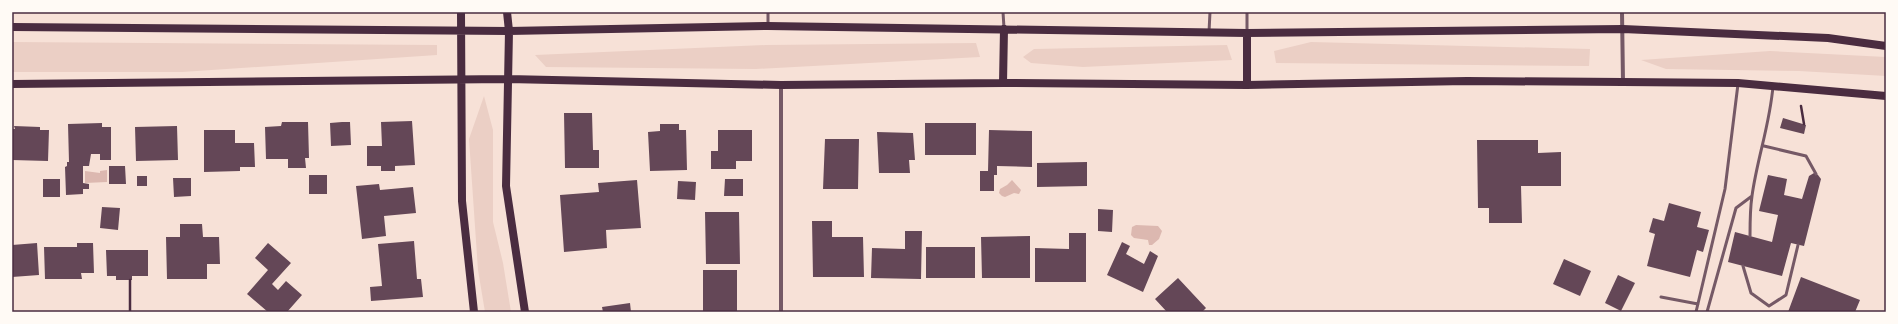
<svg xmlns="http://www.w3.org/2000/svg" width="1898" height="324" font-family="Mulish,sans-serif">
<rect width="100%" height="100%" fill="#f7e1d7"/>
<!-- green -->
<path fill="#ebcfc5" d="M 12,42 L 437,45 L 437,55 L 182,72 L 12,72 Z
M 1311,42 L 1590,49 L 1589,66 L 1276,63 L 1274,51 Z
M 976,43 L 980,57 L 756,69 L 546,67 L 535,55 L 766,45 Z
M 1227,45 L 1232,60 L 1083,67 L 1031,63 L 1023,57 L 1034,49 Z
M 1770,51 L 1886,57 L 1886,76 L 1799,71 L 1666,69 L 1641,60 Z
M 484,96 L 493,130 L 493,222 L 503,263 L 511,312 L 485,312 L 478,270 L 469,139 Z"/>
<!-- water -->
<path fill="#dcb8b0" d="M 107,170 L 107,182 L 85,183 L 85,171 L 100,173 L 100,171 Z
M 1012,180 L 1021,190 L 1019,194 L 1014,193 L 1005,197 L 1002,196 L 999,193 L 1000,189 L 1007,185 Z
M 1136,225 L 1158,226 L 1162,231 L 1159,239 L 1152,245 L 1149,245 L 1148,240 L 1134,238 L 1131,235 L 1132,227 Z"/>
<!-- building -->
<path fill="#644757" d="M 564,113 L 592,113 L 593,150 L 599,150 L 599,168 L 565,168 Z
M 1783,118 L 1806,125 L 1804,134 L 1780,128 Z
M 412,121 L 415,165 L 395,166 L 395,171 L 381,171 L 381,166 L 367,166 L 367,146 L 382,146 L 381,122 Z
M 282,122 L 308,122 L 309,158 L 305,158 L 306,168 L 288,168 L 288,159 L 266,159 L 265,127 L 281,126 Z
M 342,122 L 350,122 L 351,145 L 331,146 L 330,123 Z
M 102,123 L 102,127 L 111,127 L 111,160 L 100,160 L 100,154 L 91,154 L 89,166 L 83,166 L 83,183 L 89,184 L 89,189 L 83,189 L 83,194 L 66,195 L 65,167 L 67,166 L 67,162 L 69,162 L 68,124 Z
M 925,123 L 976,123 L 976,155 L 925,155 Z
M 660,124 L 679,124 L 679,130 L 686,130 L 687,170 L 650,171 L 648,132 L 660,131 Z
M 14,126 L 40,127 L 40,130 L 49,130 L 48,161 L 12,160 L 12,129 L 15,129 Z
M 177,126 L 178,160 L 136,161 L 135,127 Z
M 204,130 L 235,130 L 235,143 L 254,143 L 255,167 L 240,167 L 240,171 L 204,172 Z
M 718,130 L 752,130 L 752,161 L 736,161 L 736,169 L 711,169 L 711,151 L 718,151 Z
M 989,130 L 1032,131 L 1032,167 L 997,166 L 997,175 L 994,175 L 994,191 L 980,191 L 980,171 L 988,171 Z
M 877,132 L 913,133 L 915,160 L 909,160 L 910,173 L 879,173 Z
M 825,139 L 859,139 L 858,189 L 823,189 Z
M 1477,140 L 1538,140 L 1538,153 L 1561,152 L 1561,186 L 1521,186 L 1522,223 L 1489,223 L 1489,208 L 1478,208 Z
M 1087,162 L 1087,186 L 1037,187 L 1037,163 Z
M 109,166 L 125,166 L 126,184 L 109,184 Z
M 1814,173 L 1818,175 L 1821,179 L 1804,246 L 1791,243 L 1782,276 L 1728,262 L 1735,232 L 1772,242 L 1778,215 L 1759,211 L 1768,175 L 1787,179 L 1784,195 L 1802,199 L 1809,176 Z
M 309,175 L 327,175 L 327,194 L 309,194 Z
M 137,176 L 147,176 L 147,186 L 137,186 Z
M 173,178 L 191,178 L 191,196 L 174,197 Z
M 43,179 L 60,179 L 60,197 L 43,197 Z
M 725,179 L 743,179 L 743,196 L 724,196 Z
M 637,180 L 641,228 L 606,230 L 607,248 L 564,252 L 560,195 L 599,192 L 598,183 Z
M 678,181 L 696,182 L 695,200 L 677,199 Z
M 379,184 L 380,190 L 413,187 L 416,213 L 384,216 L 386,236 L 362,239 L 356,186 Z
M 1669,203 L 1701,212 L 1697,227 L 1709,230 L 1703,252 L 1697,250 L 1690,277 L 1647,266 L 1655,234 L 1649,232 L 1653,218 L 1664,221 Z
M 102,207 L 120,208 L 118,230 L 100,228 Z
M 1098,209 L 1113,210 L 1112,232 L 1098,231 Z
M 705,212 L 739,212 L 740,264 L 706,264 Z
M 812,221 L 832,221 L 832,237 L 863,237 L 864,277 L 813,277 Z
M 180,224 L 202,224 L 203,237 L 219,237 L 220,264 L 207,264 L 207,279 L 167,279 L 166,237 L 180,237 Z
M 905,231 L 922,231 L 921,279 L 871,278 L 872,248 L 905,249 Z
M 1069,233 L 1086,233 L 1086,282 L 1035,282 L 1035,248 L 1069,249 Z
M 1030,236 L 1030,278 L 982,278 L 981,237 Z
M 414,241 L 417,279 L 421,279 L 423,297 L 371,301 L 370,287 L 382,286 L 378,244 Z
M 1122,242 L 1130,246 L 1126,254 L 1144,264 L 1150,251 L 1158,256 L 1143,292 L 1107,275 Z
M 37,243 L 39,275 L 12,277 L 12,245 Z
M 77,243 L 93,243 L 94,273 L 81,273 L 82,279 L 45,279 L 44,247 L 77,247 Z
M 268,243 L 291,263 L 272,284 L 278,290 L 286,281 L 302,295 L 287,312 L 268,312 L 247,294 L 268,270 L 255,258 Z
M 926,247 L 975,247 L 975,278 L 926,278 Z
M 106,250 L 148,250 L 148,276 L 132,276 L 132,280 L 116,280 L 116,276 L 107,276 Z
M 1564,259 L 1591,271 L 1580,296 L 1553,284 Z
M 703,270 L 737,270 L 737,312 L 703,312 Z
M 1618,275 L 1635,283 L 1621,311 L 1605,303 Z
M 1801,277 L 1860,300 L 1855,312 L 1788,312 Z
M 1178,278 L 1206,308 L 1202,312 L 1167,312 L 1155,299 Z
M 630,303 L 631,312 L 603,312 L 602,307 Z"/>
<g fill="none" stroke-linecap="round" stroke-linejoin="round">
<!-- path -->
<path stroke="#4a2c40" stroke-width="2.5" d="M 1801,106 L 1804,124
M 130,312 L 130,280"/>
<!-- service -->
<path stroke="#755966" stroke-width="3" d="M 768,12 L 768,26
M 1003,12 L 1004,28
M 1247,12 L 1247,32
M 1209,32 L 1210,12
M 1764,146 L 1806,156 L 1816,174
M 1750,236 C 1750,223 1750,209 1752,196 C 1757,159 1770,124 1773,86
M 1743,266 L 1751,293 L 1769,306 L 1786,295 L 1798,245
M 1661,297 L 1698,304
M 1696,312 L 1725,189 L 1738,84
M 1707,312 L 1736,208 L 1752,196"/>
<!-- minor -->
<path stroke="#755966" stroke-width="4" d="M 1622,12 L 1623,82
M 781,85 L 781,312"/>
<!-- secondary -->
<path stroke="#4a2c40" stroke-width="8" d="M 461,12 L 462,201 L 474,312
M 507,12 L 509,31 L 506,186 L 525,312
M 12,27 L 509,31 L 768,26 L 1247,33 L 1623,29 L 1828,38 L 1886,46
M 1003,83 L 1004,29
M 12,84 L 507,79 L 781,85 L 1003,83 L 1247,85 L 1467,81 L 1623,82 L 1738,83 L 1886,96
M 1247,85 L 1247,33"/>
</g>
<!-- border -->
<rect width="1898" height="324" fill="none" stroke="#fffaf5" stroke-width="26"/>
<rect x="13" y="13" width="1872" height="298" fill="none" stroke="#4a2c40" stroke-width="1.5"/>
</svg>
